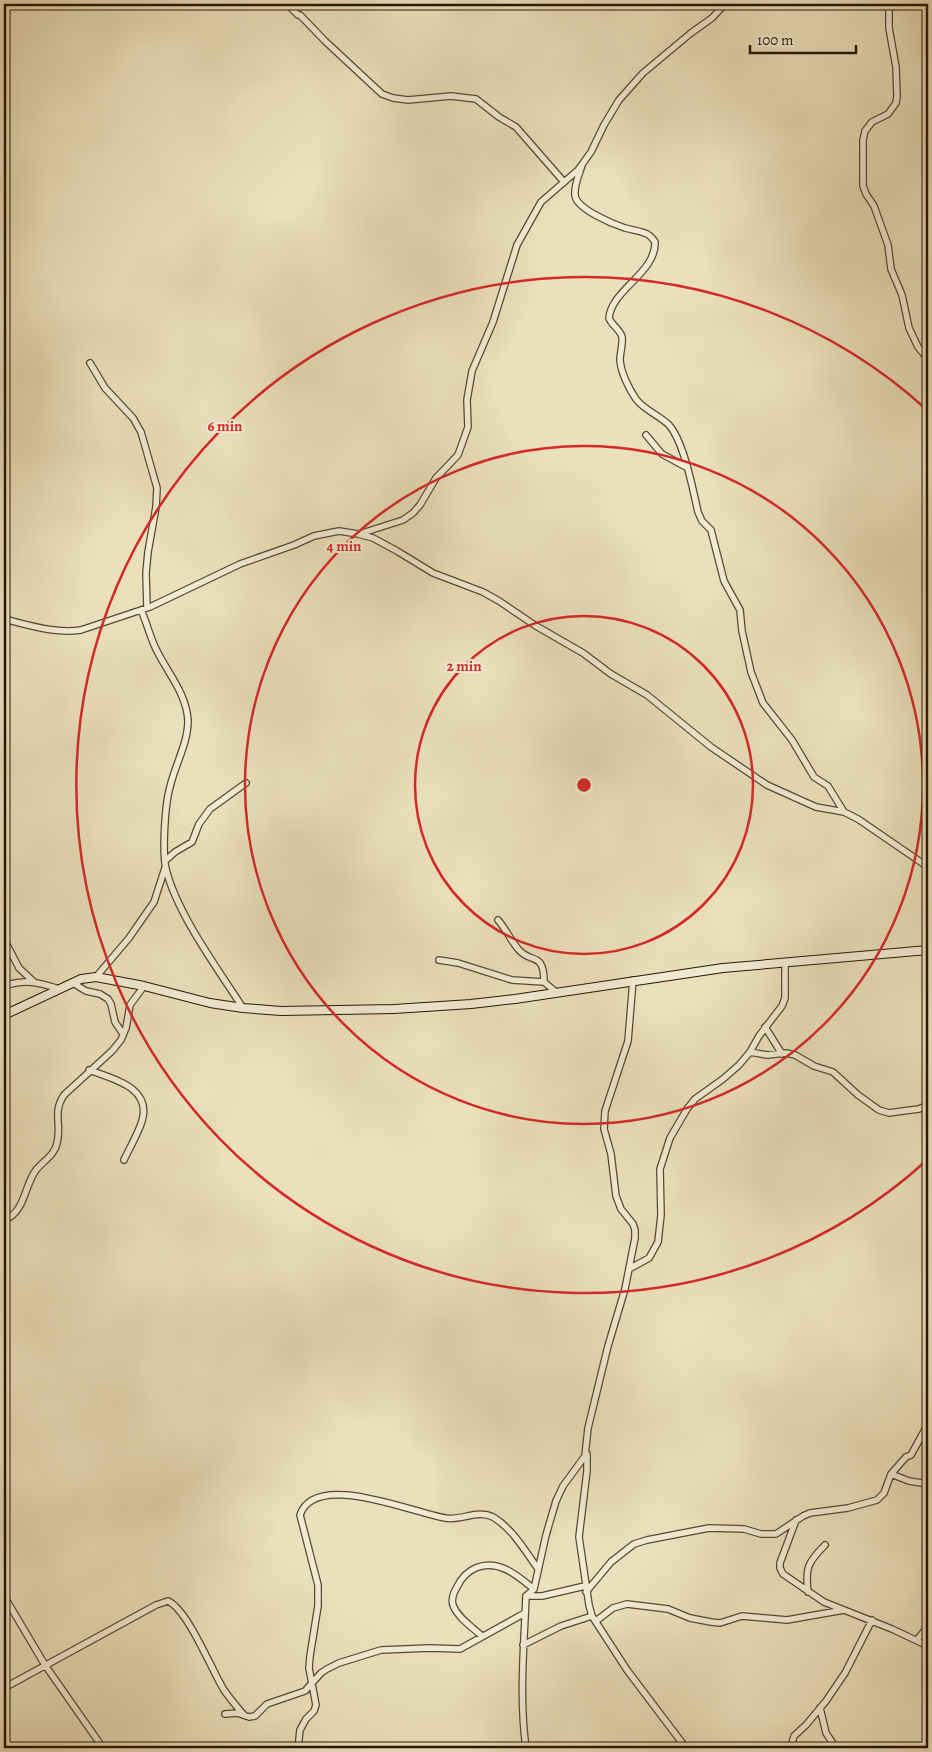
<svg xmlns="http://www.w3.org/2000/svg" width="932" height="1752" font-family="Alegreya,serif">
<rect width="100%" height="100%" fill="#eae0bb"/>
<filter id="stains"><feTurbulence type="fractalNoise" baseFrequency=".004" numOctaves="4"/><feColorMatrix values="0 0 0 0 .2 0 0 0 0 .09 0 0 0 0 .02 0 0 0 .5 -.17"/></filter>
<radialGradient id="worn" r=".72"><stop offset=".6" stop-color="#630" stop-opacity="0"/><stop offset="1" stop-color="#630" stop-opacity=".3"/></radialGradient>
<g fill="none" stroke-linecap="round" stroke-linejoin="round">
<!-- street casing -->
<g stroke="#584830" stroke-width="8">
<path id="street" d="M 287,4 L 298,15 L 300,15 L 325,41 L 382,94 L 393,98 L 408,100 L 451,96 L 476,99 L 499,117 L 516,127 L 564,182
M 889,4 L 889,28 L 896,67 L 897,96 L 896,103 L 888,114 L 872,122 L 865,131 L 863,140 L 863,186 L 866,194 L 874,206 L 888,245 L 891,269 L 902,295 L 909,328 L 918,347 L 928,359
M 582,165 C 579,175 574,185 575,195 C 576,209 613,224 625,228 C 632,230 641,231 647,234 C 651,236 653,239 655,242 C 656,273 612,289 609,318 C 612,326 620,329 622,337 C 623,345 620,353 620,360 C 621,373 629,389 636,399 C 644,410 659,415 669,425 C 684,442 693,490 698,512 L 702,521 L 711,530 L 724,581 L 740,610 L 742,631 L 751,672 L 763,703 L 792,740 L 814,777 L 828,786 L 844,812 L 858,819 L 928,867
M 90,363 L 105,388 L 133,418 L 141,432 L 157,488 L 156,507 L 148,552 L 146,573 L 147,608
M 646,435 L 662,454 L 686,467
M 359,534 L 403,520 L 413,513 L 420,505 L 436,478 L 458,455 L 468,427 L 467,400 L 472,371 L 493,322 L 517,245 L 541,202 L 578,170 L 591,152 L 604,125 L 619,100 L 643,73 L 691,33 L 712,18 L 725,4
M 141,610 C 147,623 150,637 156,649 C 167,672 187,694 188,721 C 188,743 175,765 170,787 C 165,804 162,852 166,869 C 177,914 218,969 243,1008
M 4,619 C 28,625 56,634 81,630 L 150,607 L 240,564 L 294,545 L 314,536 L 339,531 L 358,534 L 373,538 L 397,551 L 433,573 L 483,592 L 499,601 L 536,626 L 583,653 L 611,674 L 647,695 L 711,747 L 767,785 L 816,807 L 844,812
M 166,860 L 175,852 L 192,842 L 199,824 L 210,809 L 246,783
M 498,920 C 506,929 511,941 519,950 C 531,964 544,951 544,982
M 4,939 L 19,968 L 34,982
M 439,960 L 458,963 L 512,980 L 544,982 L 557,993
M 96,977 L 129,938 L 154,902 L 165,868
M 73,983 L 86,991 L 100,994 L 108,999 L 111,1004 L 115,1022 L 123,1034
M 4,986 C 25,979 38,982 59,989
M 765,1027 L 782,1054
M 750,1052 L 767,1055 L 786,1053 L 795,1055 L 814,1066 L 833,1072 L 858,1095 L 879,1110 L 889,1113 L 903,1111 L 919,1109 L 928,1105
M 89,1070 C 113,1079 152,1087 142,1121 C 138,1134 130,1147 124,1160
M 4,1220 C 25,1213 24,1186 36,1170 C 43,1161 55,1155 57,1143 C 62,1124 52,1113 64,1095 L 112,1051 L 121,1040 L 126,1028 L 130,1005 L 144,986
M 629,1269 L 649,1258 L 658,1242 L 661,1215 L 660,1169 L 670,1138 L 687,1109 L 695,1099 L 723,1079 L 739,1065 L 750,1052 L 759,1036 L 782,1006 L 785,998 L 785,963
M 587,1454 L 587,1471 L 579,1537 L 589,1605 L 592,1616 L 627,1670 L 686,1748
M 891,1474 L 909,1481 L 928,1484
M 796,1520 L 780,1563 L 780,1568 L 783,1574 L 824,1602 L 892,1629 L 928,1646
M 586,1592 L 611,1562 L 634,1544 L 647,1540 L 709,1528 L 744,1529 L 761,1534 L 776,1534 L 803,1516 L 810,1513 L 848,1508 L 877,1500 L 884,1493 L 891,1474 L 906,1457 L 911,1455 L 928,1424
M 808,1592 C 805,1568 808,1562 825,1545
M 4,1596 L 45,1665 L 103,1748
M 526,1596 L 542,1596 L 585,1586
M 596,1621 L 613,1608 L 627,1604 L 668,1609 L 690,1618 L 711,1622 L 720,1623 L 742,1616 L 787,1620 L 844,1610
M 482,1636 C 473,1628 457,1617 453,1605 C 451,1599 454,1592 457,1587 C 466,1568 485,1560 505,1569 C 515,1573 525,1582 534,1589
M 917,1640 L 925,1630 L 928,1618
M 523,1645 L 561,1626 L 592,1616
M 4,1688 L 156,1605 L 168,1601 C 188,1610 212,1671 224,1690 C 230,1699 237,1707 244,1715
M 820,1708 L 826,1733 L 836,1748
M 225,1714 L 237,1713 L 249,1717 L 255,1716 L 267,1704 L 305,1691 L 321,1673 L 327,1669 L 339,1663 L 381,1650 L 430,1648 L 460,1649 L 525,1613
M 298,1748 L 300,1730 L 306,1719 L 314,1711 L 316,1705 L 309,1668 L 310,1656 L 318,1606 L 318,1585 L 300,1515 C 315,1470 413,1513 445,1518 C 462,1521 477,1509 493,1517 C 512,1528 526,1552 538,1569
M 526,1748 C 519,1698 524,1647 526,1596 L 534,1589 L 546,1535 L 556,1501 L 563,1486 L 585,1456 L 588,1428 L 608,1346 L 625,1289 L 635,1238 L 635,1230 L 633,1224 L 621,1209 L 616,1196 L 611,1154 L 604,1129 L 605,1111 L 628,1041 L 633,980
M 795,1748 L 792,1743 L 794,1736 L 806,1725 L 826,1701 L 845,1673 L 872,1620"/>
</g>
<!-- secondary casing -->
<g stroke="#281502" stroke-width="10">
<path id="secondary" d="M 4,1015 L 81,979 L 96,977 L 144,986 L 210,1003 L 243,1008 L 281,1011 L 394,1009 L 471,1004 L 515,999 L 723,968 L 928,950"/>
</g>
<!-- street -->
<use href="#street" stroke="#f1ebd3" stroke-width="5.5"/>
<!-- secondary -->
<use href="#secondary" stroke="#f1ebd3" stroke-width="8"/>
</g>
<!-- distance rings -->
<g fill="none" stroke="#d62828" stroke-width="2.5">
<circle cx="584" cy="785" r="169"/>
<circle cx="584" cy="785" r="339"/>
<path d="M927 1160A508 508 0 1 1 927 410"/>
</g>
<circle cx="584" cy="785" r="8" fill="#d62828" stroke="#f1ebd3" stroke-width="2.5"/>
<g font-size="15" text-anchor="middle" font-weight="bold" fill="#d62828" stroke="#f1ebd3" stroke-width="4" stroke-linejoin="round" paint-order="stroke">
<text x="225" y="431">6 min</text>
<text x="344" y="551">4 min</text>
<text x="464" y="671">2 min</text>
</g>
<!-- margin -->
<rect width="932" height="1752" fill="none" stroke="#eae0bb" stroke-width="20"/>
<rect x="5" y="5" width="922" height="1742" fill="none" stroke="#281502" stroke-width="2.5"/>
<rect x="10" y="10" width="912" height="1732" fill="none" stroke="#281502"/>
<!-- scale -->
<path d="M750 45v8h106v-8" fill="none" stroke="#281502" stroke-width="2.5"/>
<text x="757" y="45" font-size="15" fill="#281502" stroke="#f1ebd3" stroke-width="4" paint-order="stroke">100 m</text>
<rect width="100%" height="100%" filter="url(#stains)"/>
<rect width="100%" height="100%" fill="url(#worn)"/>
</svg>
